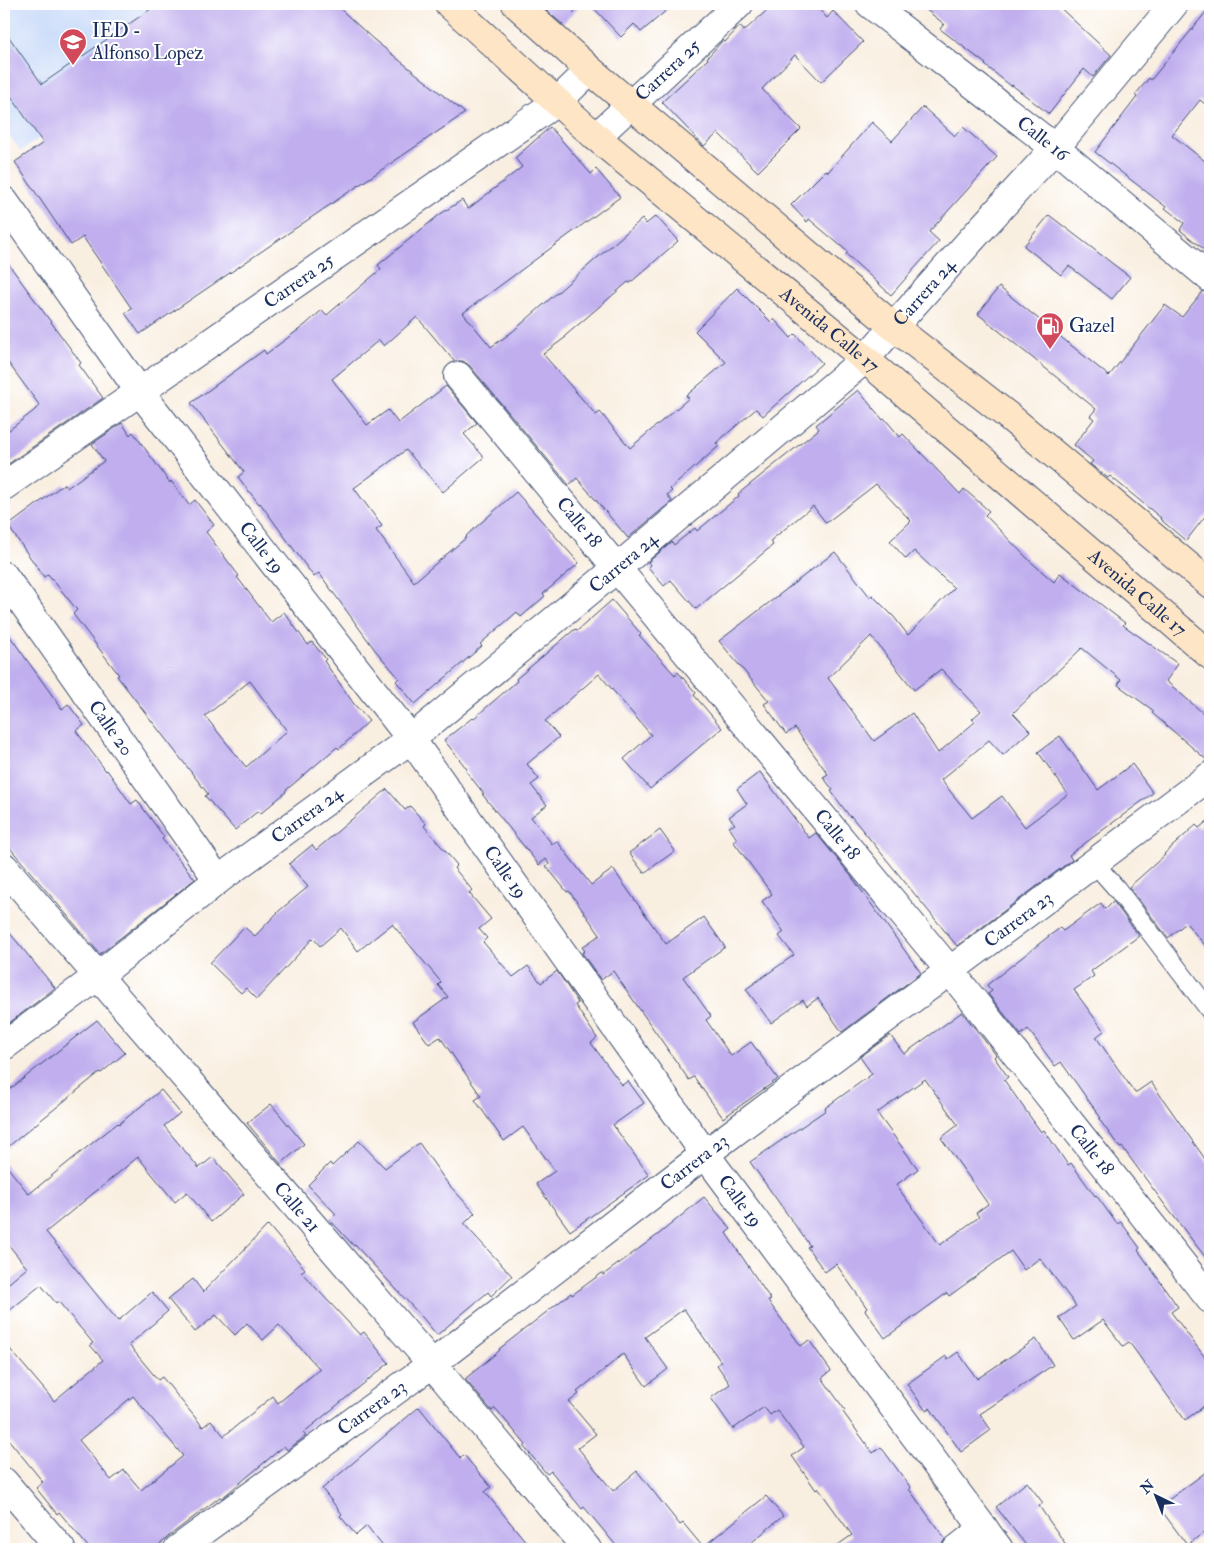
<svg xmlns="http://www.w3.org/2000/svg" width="1214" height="1553" font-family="'IM FELL Double Pica',serif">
<rect width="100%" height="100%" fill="#fff"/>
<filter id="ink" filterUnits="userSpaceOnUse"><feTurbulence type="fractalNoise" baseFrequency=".02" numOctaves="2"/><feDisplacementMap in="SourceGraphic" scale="10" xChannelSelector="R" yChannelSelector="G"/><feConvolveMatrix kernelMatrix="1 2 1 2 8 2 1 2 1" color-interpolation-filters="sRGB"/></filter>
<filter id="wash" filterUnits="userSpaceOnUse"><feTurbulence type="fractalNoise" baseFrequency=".0096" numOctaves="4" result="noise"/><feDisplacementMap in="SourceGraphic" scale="20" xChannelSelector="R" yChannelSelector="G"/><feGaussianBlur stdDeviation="1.12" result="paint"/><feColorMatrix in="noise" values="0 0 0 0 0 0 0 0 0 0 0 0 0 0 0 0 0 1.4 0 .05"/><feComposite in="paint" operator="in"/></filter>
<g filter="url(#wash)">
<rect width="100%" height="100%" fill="#f9efe1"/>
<!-- built -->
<path fill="#cbdcf9" d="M 4,4 L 232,4 L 21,151 L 4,129 Z"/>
<g id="blocks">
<!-- building -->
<path fill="#c0aeee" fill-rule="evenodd" d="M 158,4 L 335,4 L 373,39 L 465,113 L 140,334 L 125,313 L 132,309 L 83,237 L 71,245 L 15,162 L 43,143 L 4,86 L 4,30 L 42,84 Z
M 539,4 L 582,4 L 562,24 Z
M 590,4 L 674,4 L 641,32 L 634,24 L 621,37 Z
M 774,4 L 814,4 L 827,18 L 833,11 L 863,42 L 821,82 L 795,55 L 762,89 L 801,129 L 758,172 L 718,133 L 704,146 L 662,102 L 708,59 L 707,58 L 723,40 L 725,42 L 740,26 L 744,31 Z
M 919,4 L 1056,4 L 1111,55 L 1093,77 L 1084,69 L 1049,114 L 1012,85 L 1011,86 L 985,65 L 986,64 L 940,29 L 944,24 Z
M 1210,7 L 1210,108 L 1200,100 L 1172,135 L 1210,165 L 1210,254 L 1180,230 L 1184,223 L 1165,208 L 1166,207 L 1095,152 L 1137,97 L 1135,95 L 1149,78 L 1151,80 Z
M 923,107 L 955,136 L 963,127 L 997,157 L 929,232 L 939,241 L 891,295 L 846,254 L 848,252 L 809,219 L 807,222 L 791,205 L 826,170 L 828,172 L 872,122 L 892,141 Z
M 550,127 L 591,174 L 596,169 L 620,197 L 463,313 L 491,347 L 512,332 L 642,219 L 646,224 L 656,216 L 678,241 L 630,283 L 628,282 L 565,336 L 566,337 L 543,354 L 596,415 L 600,412 L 630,448 L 689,398 L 686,396 L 726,362 L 695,331 L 737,288 L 771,322 L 774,319 L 791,338 L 795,334 L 822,363 L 763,416 L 756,409 L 716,443 L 719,446 L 670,489 L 672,491 L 667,495 L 672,501 L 628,538 L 577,478 L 569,485 L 470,366 L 463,361 L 454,361 L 417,317 L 384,346 L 379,340 L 332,379 L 367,425 L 388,410 L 398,423 L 446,386 L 477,423 L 464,434 L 484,457 L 443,492 L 406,450 L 354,488 L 382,526 L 376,530 L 414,582 L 467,537 L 466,536 L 516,492 L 579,563 L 543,594 L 545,596 L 521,617 L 517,612 L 480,644 L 482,646 L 415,704 L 396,681 L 399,678 L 375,650 L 319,573 L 314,577 L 260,503 L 259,504 L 238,477 L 244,472 L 191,403 L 264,350 L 266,354 L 305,325 L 322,310 L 327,315 L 381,269 L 378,265 L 439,215 L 462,200 L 468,209 L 522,167 L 515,158 Z
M 1049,215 L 1130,277 L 1112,299 L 1069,266 L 1061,275 L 1024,246 Z
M 4,258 L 81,363 L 79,365 L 103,398 L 4,467 L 4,434 L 40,406 L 4,357 Z
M 999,287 L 1109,376 L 1165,305 L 1182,317 L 1203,291 L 1210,293 L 1210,510 L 1186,541 L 1160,519 L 1161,518 L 1110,476 L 1108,478 L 1090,464 L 1093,461 L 1074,445 L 1094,419 L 1090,416 L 1096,409 L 978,314 Z
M 858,390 L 883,420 L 885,419 L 900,437 L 903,434 L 960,494 L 964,489 L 989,511 L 985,515 L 1030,561 L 1054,582 L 1060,573 L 1125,623 L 1123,625 L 1178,664 L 1166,681 L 1210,719 L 1210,761 L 1208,761 L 1152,713 L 1154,711 L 1118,685 L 1121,680 L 1082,648 L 1013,713 L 1030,731 L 1003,755 L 989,740 L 941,780 L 972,818 L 1002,796 L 1025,827 L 1068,794 L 1038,752 L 1060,736 L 1098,790 L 1132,764 L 1153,793 L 1069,855 L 1072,860 L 957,946 L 851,816 L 850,817 L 831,791 L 833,790 L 823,777 L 828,774 L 795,728 L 786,734 L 764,704 L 769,701 L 719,641 L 835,552 L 870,597 L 872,595 L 894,617 L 908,635 L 954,588 L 914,551 L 906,559 L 890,541 L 911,521 L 876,484 L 826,523 L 813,506 L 770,541 L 773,545 L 696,609 L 671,580 L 664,586 L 648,567 L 650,565 L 648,562 L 672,542 L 674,545 L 695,528 L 697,531 L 739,496 L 738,494 L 819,429 L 816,425 ZM 871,636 L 914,690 L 941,669 L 981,711 L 972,719 L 975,722 L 938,753 L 912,713 L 874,741 L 828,678 Z
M 122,423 L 130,435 L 133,432 L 170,483 L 171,481 L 189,505 L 195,500 L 214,525 L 206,532 L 239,576 L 237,577 L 271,622 L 284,612 L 308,645 L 312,642 L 326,659 L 324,661 L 354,704 L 369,721 L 339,749 L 337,747 L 285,791 L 286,792 L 260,814 L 258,811 L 235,830 L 205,796 L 208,794 L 117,676 L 119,675 L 73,614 L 77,610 L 48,574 L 44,577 L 8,526 L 64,484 L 67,488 L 104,461 L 92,444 ZM 250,681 L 287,731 L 246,767 L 205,716 Z
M 612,600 L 641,634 L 639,635 L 675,675 L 678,672 L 696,693 L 694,695 L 722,728 L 650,789 L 624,759 L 651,735 L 599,674 L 545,721 L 559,737 L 527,764 L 539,779 L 531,785 L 547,805 L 531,817 L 552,844 L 557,841 L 591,885 L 613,869 L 666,944 L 704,917 L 725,947 L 683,977 L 711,1016 L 706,1020 L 731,1056 L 751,1042 L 778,1079 L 723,1118 L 694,1077 L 689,1080 L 613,971 L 601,980 L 582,953 L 585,951 L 582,947 L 600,935 L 569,891 L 567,892 L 546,866 L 549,864 L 546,859 L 539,865 L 482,794 L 484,794 L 465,770 L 467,769 L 444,740 L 472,718 L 473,719 L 517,681 L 516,679 L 575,629 L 577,631 Z
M 4,628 L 62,709 L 68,704 L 84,725 L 76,731 L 106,771 L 107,770 L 131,804 L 137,800 L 164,837 L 162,839 L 195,879 L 100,954 L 4,841 Z
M 760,772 L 809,838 L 816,833 L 851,876 L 921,973 L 842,1032 L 818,998 L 807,1006 L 803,1000 L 771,1023 L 746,989 L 794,955 L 779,936 L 784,932 L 762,901 L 772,894 L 733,841 L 737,839 L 729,827 L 735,824 L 729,817 L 747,804 L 737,789 Z
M 387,789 L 405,810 L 410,806 L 426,824 L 424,826 L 457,865 L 454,868 L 472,890 L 469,893 L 491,919 L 479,929 L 487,938 L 483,942 L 513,977 L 528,966 L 541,983 L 557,971 L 575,998 L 578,1003 L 575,1005 L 597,1038 L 591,1043 L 622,1085 L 628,1081 L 644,1103 L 613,1125 L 649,1175 L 570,1231 L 536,1184 L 555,1171 L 523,1127 L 504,1141 L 475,1100 L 481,1096 L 440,1037 L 429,1044 L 413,1022 L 448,997 L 438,985 L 441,982 L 392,924 L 358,951 L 341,928 L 320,946 L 313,938 L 257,999 L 246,988 L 241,993 L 210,963 L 244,927 L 255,936 L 280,910 L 308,887 L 289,864 L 312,845 L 316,850 Z
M 1210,819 L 1210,951 L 1186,923 L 1168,938 L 1129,887 L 1165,855 L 1164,854 L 1196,825 L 1199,828 Z
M 660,830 L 675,851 L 644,873 L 629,853 Z
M 1113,901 L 1139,936 L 1091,971 L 1094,976 L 1074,990 L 1104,1031 L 1096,1037 L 1135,1093 L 1151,1082 L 1210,1166 L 1210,1263 L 1168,1209 L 1122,1147 L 1120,1148 L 1099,1119 L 1101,1118 L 1061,1062 L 1055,1066 L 1028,1029 L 1021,1035 L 988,994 L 992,991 L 987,985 L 1049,936 L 1060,928 L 1063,931 L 1101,903 L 1105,909 Z
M 4,926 L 55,988 L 4,1027 Z
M 962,1012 L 996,1055 L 994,1057 L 1008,1077 L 1004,1080 L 1041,1132 L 1044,1130 L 1068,1165 L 1071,1163 L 1095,1196 L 1096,1195 L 1117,1224 L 1121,1222 L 1140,1248 L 1138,1250 L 1178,1307 L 1171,1312 L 1210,1364 L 1210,1402 L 1185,1420 L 1129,1342 L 1123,1346 L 1103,1320 L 1074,1340 L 1059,1318 L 1076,1306 L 1040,1258 L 1024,1270 L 1011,1251 L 949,1296 L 947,1293 L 885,1338 L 865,1310 L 867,1308 L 836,1264 L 825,1272 L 807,1247 L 810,1246 L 750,1162 L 826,1110 L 825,1108 L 872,1074 L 860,1057 L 890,1035 L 904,1054 ZM 925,1079 L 958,1125 L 941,1138 L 988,1204 L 976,1213 L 979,1217 L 940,1245 L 896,1185 L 918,1169 L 877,1113 Z
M 97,1020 L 125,1053 L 101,1073 L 100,1072 L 4,1150 L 4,1094 Z
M 161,1090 L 180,1113 L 164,1126 L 199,1168 L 213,1157 L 244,1194 L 211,1222 L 187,1192 L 175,1202 L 138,1157 L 46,1232 L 118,1321 L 152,1292 L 168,1311 L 129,1345 L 158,1380 L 162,1377 L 203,1427 L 211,1420 L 224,1436 L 273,1396 L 278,1403 L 320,1369 L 279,1325 L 263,1340 L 247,1323 L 235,1335 L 216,1315 L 195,1332 L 168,1299 L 193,1279 L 203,1292 L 268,1225 L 305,1269 L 301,1272 L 360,1335 L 364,1332 L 389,1363 L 303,1433 L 306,1436 L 287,1450 L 284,1446 L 222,1498 L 220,1497 L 169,1536 L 155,1549 L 90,1549 L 59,1512 L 57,1514 L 36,1488 L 43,1482 L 4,1434 L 4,1342 L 54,1401 L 103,1360 L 90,1345 L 93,1343 L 58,1301 L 56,1303 L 41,1285 L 4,1315 L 4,1287 L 27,1268 L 4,1239 L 4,1163 L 29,1194 L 86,1148 L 118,1123 L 119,1124 ZM 133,1396 L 183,1456 L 141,1490 L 124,1470 L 111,1480 L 79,1440 Z
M 271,1104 L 304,1144 L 281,1164 L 247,1123 Z
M 359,1141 L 385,1168 L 419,1143 L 448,1184 L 475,1213 L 464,1224 L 512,1276 L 491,1296 L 488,1292 L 437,1335 L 422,1317 L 355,1245 L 354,1246 L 330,1220 L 336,1214 L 308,1185 L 330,1163 L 332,1166 Z
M 704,1197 L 731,1229 L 726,1233 L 771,1300 L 768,1301 L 801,1346 L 809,1340 L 831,1371 L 822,1378 L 845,1410 L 843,1412 L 873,1453 L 881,1447 L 911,1488 L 909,1489 L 945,1539 L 942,1544 L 942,1549 L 832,1549 L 852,1535 L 818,1488 L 816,1490 L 792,1456 L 804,1447 L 777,1410 L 770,1415 L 764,1407 L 733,1429 L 711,1398 L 730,1384 L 717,1365 L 721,1362 L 684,1309 L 645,1337 L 668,1369 L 646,1386 L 623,1354 L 577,1392 L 579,1394 L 569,1402 L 596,1434 L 578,1448 L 613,1491 L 637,1471 L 680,1525 L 683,1523 L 703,1547 L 766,1496 L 783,1516 L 744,1549 L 619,1549 L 584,1507 L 582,1509 L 551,1471 L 547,1474 L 524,1447 L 526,1445 L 495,1408 L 492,1411 L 465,1379 L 500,1350 L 499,1349 L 571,1293 L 572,1295 L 602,1273 L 603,1275 L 659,1234 Z
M 1036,1339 L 1053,1365 L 980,1414 L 991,1430 L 961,1452 L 930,1408 L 926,1411 L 907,1384 L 946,1356 L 948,1359 L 958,1352 L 977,1379 Z
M 419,1407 L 460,1458 L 464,1455 L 491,1487 L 485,1492 L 532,1549 L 385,1549 L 367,1526 L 356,1535 L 340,1516 L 342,1514 L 322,1489 Z
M 1210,1469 L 1210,1528 L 1187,1545 L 1159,1507 Z
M 1027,1482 L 1043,1503 L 1039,1506 L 1069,1549 L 1029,1549 L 996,1507 Z"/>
</g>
</g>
<g filter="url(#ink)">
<use href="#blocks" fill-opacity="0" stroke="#3c4c72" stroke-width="1"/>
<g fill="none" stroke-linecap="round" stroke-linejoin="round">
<!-- lane casing -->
<g stroke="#3c4c72" stroke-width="20">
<path id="lane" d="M 1094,863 L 1117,889 L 1210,1011"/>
</g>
<!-- street casing -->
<g stroke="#3c4c72" stroke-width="30">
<g id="street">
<path id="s1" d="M 870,4 L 1055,148 L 1210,278"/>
<path id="s2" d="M 596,137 L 739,4"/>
<path id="s3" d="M 4,201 L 140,392 L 411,739 L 705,1154 L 999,1549"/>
<path id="s4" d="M 458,376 L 950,971 L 1210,1299"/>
<path id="s5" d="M 4,486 L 558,101 L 590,70"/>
<path id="s6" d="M 4,576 L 218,880"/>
<path id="s7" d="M 4,867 L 432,1364 L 587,1549"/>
<path id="s8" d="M 4,1046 L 98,976 L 218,880 L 411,739 L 616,569 L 865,359 L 980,230 L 1055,148 L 1174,4"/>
<path d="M 4,1482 L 61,1549"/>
<path id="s9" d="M 178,1549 L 432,1364 L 705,1154 L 1210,776"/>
<path d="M 957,1549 L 984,1528"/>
</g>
</g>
<!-- secondary casing -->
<g stroke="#3c4c72" stroke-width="30">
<g id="secondary">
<path id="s10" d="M 449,4 L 596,137 L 865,359 L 1210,655"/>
<path d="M 516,4 L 590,70 L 894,327 L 1007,415 L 1210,584"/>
</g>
</g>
<!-- lane -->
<use href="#lane" stroke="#fff" stroke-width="18"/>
<!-- street -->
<use href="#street" stroke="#fff" stroke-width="28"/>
<!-- secondary -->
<use href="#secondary" stroke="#fee5c5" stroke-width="28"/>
</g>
</g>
<!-- icons -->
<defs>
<g id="school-pin" transform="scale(1.4375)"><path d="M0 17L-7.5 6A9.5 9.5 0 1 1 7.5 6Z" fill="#d1495b" stroke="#fff"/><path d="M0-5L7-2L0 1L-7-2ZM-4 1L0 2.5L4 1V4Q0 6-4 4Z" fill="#fff"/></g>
<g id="fuel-pin" transform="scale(1.4375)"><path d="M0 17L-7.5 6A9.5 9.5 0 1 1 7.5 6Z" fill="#d1495b" stroke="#fff"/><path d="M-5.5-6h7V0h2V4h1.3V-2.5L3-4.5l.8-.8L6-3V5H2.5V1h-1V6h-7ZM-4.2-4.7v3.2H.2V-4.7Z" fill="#fff"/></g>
</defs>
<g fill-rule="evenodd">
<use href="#school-pin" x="73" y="42"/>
<use href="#fuel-pin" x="1050" y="326"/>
</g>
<g text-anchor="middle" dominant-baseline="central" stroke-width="4" stroke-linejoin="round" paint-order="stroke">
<!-- poi labels -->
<g font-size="19" fill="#1b2f5e" stroke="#fff" text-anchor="start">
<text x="92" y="31">IED -<tspan x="92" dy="22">Alfonso Lopez</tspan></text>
<text x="1069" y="326">Gazel</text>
</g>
<!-- street labels -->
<g font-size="19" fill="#1b2f5e" stroke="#fff">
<text stroke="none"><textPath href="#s2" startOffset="98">Carrera 25</textPath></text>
<text stroke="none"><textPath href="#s1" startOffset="219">Calle 16</textPath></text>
<text stroke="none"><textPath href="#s5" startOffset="359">Carrera 25</textPath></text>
<text stroke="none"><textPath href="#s8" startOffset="1191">Carrera 24</textPath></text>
<text stroke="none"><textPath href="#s10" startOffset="501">Avenida Calle 17</textPath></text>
<text stroke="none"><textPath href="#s4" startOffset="190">Calle 18</textPath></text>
<text stroke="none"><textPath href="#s3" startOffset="432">Calle 19</textPath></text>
<text stroke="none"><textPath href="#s8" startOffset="786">Carrera 24</textPath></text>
<text stroke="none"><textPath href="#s10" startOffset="906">Avenida Calle 17</textPath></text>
<text stroke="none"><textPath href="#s6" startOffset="186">Calle 20</textPath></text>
<text stroke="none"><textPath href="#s8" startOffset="381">Carrera 24</textPath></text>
<text stroke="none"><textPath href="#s4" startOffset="595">Calle 18</textPath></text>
<text stroke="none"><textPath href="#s3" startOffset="838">Calle 19</textPath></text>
<text stroke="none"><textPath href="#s9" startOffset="1050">Carrera 23</textPath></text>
<text stroke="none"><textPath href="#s4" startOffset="1000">Calle 18</textPath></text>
<text stroke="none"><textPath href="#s9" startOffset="645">Carrera 23</textPath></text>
<text stroke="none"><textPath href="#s3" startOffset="1242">Calle 19</textPath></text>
<text stroke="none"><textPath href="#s7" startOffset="449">Calle 21</textPath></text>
<text stroke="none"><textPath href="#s9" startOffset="240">Carrera 23</textPath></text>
</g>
</g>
<!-- margin -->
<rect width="1214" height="1553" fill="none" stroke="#fff" stroke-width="20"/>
<!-- north arrow -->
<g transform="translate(1156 1496) rotate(317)" stroke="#ffffff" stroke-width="4" paint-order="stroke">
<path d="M0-4L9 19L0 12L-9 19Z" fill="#1b2f5e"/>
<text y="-8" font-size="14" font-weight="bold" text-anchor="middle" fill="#1b2f5e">N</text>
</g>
</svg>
